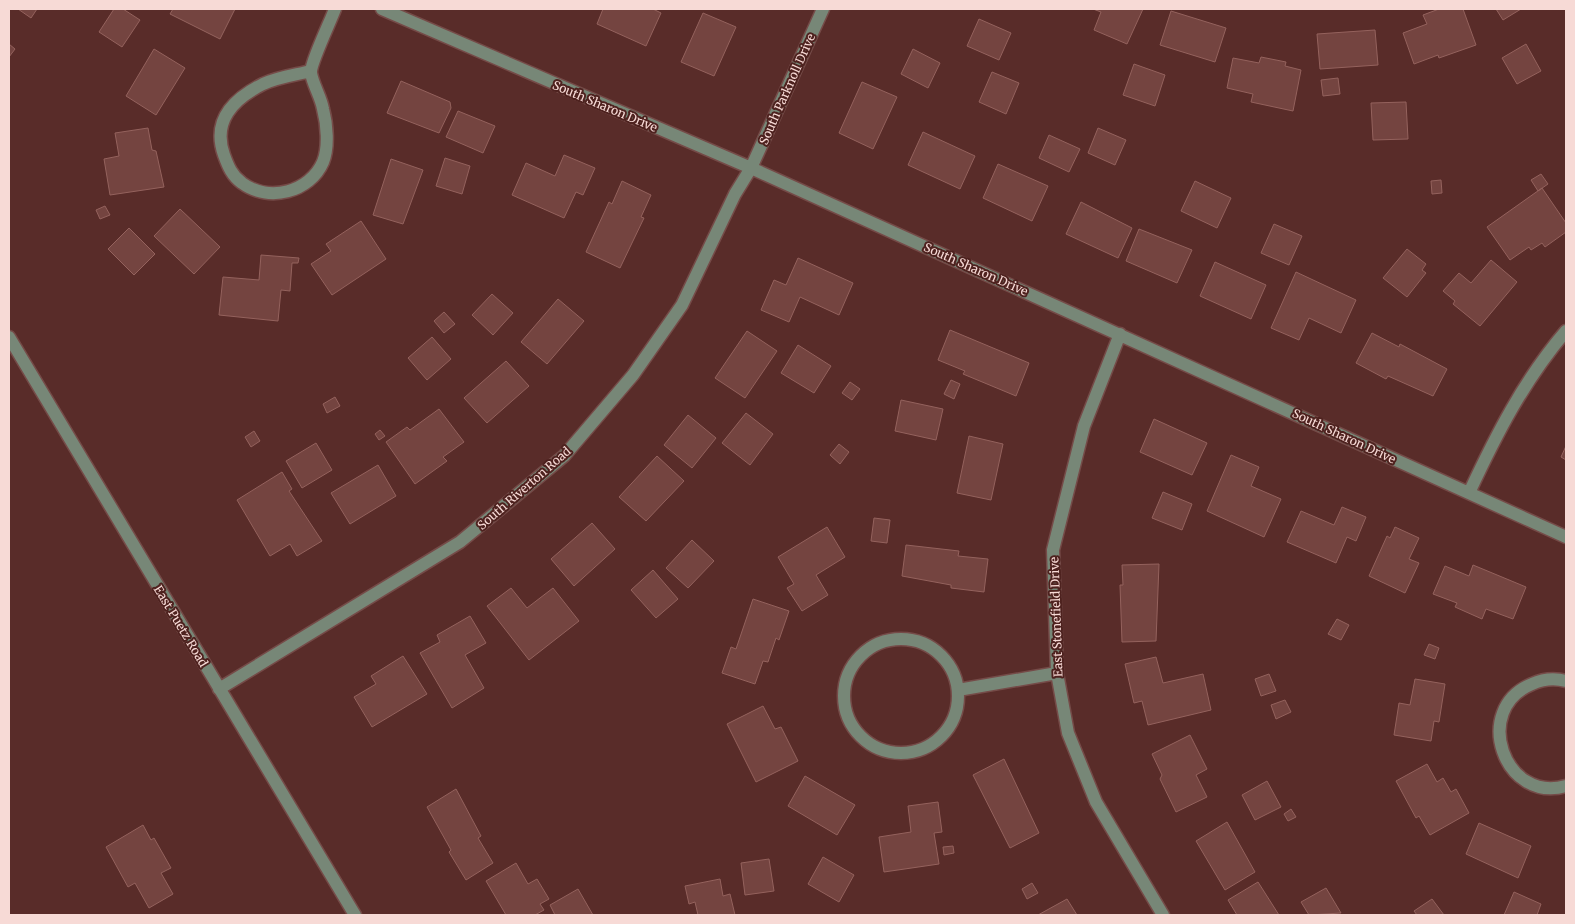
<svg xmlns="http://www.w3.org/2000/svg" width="1575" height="924" font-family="Merriweather,serif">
<rect width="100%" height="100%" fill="#592c29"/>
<!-- building -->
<path fill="#744440" stroke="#94625d" d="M 18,9 L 37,9 L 31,18 Z
M 114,9 L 123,9 L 140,20 L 122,47 L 99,32 Z
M 173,9 L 235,9 L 220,39 L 170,14 Z
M 603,9 L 653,9 L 661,13 L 646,46 L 597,24 Z
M 1093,9 L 1143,9 L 1127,44 L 1094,30 L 1101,12 Z
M 1439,9 L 1463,9 L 1476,45 L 1439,58 L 1438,55 L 1414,64 L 1403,33 L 1427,24 L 1423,15 Z
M 1496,9 L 1521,9 L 1503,20 Z
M 1171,11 L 1226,28 L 1215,62 L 1160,45 Z
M 703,13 L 736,27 L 714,76 L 681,62 Z
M 979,19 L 1011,33 L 999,60 L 967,46 Z
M 1375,30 L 1378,65 L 1320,69 L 1317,34 Z
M 9,44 L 15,49 L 9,57 Z
M 1526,44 L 1541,71 L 1517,84 L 1502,58 Z
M 154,49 L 185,68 L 156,115 L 126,96 Z
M 913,49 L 940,63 L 928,88 L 901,74 Z
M 1261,57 L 1286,62 L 1285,66 L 1301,70 L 1293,111 L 1251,102 L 1253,94 L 1227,88 L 1233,58 L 1259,63 Z
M 1134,64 L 1165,75 L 1155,106 L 1123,95 Z
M 992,72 L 1019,83 L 1006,114 L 979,102 Z
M 1338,78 L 1340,94 L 1323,96 L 1321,80 Z
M 401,81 L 450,102 L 451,108 L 439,133 L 387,113 Z
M 862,82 L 897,97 L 873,149 L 839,133 Z
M 1406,102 L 1408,139 L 1373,140 L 1371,103 Z
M 458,111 L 495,126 L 483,153 L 446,137 Z
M 148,128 L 152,150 L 156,151 L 164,187 L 110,195 L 104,159 L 119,156 L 115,133 Z
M 1098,128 L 1126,140 L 1115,165 L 1088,153 Z
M 923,132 L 975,156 L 960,189 L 908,165 Z
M 1049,135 L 1080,149 L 1069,172 L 1039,158 Z
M 564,155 L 595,168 L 583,195 L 576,192 L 564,218 L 512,195 L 526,163 L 555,176 Z
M 445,158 L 470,166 L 462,194 L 436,186 Z
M 391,159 L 423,170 L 403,224 L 373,215 Z
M 998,164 L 1048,186 L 1032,221 L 983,198 Z
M 1541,174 L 1548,184 L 1538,191 L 1531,180 Z
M 1441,180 L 1442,193 L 1432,194 L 1431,181 Z
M 622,181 L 651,195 L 641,217 L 644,218 L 620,268 L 586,252 L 609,202 L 612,204 Z
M 1195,181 L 1231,198 L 1217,228 L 1181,211 Z
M 1542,188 L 1566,223 L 1566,232 L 1545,247 L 1542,243 L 1531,250 L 1529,247 L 1510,260 L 1487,227 Z
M 1081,202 L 1132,228 L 1118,258 L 1066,234 Z
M 105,206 L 110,215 L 100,219 L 96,210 Z
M 180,209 L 220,247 L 194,274 L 154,236 Z
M 361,221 L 386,259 L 332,295 L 311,264 L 331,251 L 326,244 Z
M 1274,224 L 1302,236 L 1289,265 L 1261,253 Z
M 129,228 L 155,254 L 134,275 L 108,249 Z
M 1139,229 L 1192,250 L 1177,283 L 1126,261 Z
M 1407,249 L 1426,264 L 1422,270 L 1426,273 L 1407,297 L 1383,278 Z
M 261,255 L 299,258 L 298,263 L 292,263 L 290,291 L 281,290 L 278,321 L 219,315 L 223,277 L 259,280 Z
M 798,258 L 853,283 L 839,315 L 800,297 L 789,322 L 761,310 L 774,280 L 786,285 Z
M 1491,260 L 1517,282 L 1480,326 L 1453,304 L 1455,301 L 1443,291 L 1459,273 L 1471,283 Z
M 1215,262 L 1266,285 L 1251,319 L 1200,296 Z
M 1296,272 L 1356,300 L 1341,333 L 1309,318 L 1299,340 L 1271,328 Z
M 492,294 L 513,313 L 493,335 L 472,315 Z
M 558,299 L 584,321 L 547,364 L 521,342 Z
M 444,312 L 455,324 L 444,333 L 434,321 Z
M 950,330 L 1029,363 L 1016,396 L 963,374 L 965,371 L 938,360 Z
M 747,331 L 777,351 L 745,398 L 715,378 Z
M 1372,333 L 1399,347 L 1400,344 L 1447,369 L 1433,396 L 1388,376 L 1386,379 L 1356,363 Z
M 432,337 L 451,359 L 427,380 L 408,358 Z
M 798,345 L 831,366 L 814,393 L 781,373 Z
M 506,361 L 529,386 L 487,423 L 464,398 Z
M 951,380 L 960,384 L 954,399 L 944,394 Z
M 850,382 L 860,389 L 852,400 L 842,393 Z
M 335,397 L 340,406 L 327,413 L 323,404 Z
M 901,400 L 943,409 L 936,440 L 895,431 Z
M 439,409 L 464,442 L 443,457 L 447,461 L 415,484 L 386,442 L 407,427 L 410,430 Z
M 746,413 L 773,434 L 750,465 L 722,443 Z
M 688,415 L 716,438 L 692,468 L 664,445 Z
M 1154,419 L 1207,443 L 1192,475 L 1140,452 Z
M 380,430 L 385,436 L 379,440 L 375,434 Z
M 254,431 L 260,441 L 251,447 L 245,437 Z
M 969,436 L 1003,444 L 991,500 L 957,493 Z
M 316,443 L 332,470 L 302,488 L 286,461 Z
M 839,444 L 849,452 L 840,464 L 830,455 Z
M 1566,446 L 1566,460 L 1561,457 Z
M 1231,455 L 1259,467 L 1251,486 L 1281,499 L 1264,537 L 1207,511 Z
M 657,456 L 684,481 L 646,521 L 619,497 Z
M 378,465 L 396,496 L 350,524 L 331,493 Z
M 282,472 L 292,489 L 289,491 L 322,541 L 297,556 L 290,544 L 270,556 L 237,500 Z
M 1163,492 L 1192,504 L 1182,530 L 1152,518 Z
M 1342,507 L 1366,517 L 1356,541 L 1347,537 L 1336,563 L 1287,542 L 1301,511 L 1334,525 Z
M 874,518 L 890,520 L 887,543 L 871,541 Z
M 592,523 L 615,549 L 574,586 L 551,559 Z
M 827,527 L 845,557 L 816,575 L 828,595 L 802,611 L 787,588 L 794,584 L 778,557 Z
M 1395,527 L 1419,538 L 1409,559 L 1419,563 L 1405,593 L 1369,576 L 1387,536 L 1390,538 Z
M 692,540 L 714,561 L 688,588 L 666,568 Z
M 906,545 L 959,551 L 958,556 L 988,559 L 984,592 L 951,588 L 951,585 L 902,576 Z
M 1159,564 L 1156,641 L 1122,642 L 1120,585 L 1123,585 L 1122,565 Z
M 1473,565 L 1526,587 L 1513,619 L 1486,609 L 1482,619 L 1455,607 L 1457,603 L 1433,594 L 1445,566 L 1469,576 Z
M 653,570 L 678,599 L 656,618 L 631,590 Z
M 511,588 L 527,608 L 553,588 L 579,621 L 529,660 L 487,606 Z
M 753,599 L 789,611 L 779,640 L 776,638 L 768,662 L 763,661 L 755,684 L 722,673 L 731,647 L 736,649 Z
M 470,616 L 486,643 L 465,655 L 484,688 L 452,708 L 420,653 L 440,642 L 437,635 Z
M 1337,619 L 1349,625 L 1341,640 L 1328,634 Z
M 1429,644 L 1439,648 L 1435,659 L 1424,655 Z
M 403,656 L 427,694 L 372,727 L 354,697 L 376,684 L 371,676 Z
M 1156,657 L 1163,683 L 1203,674 L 1211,710 L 1148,725 L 1142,701 L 1134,703 L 1125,664 Z
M 1269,674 L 1276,691 L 1261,696 L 1255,679 Z
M 1415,679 L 1445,684 L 1439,722 L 1434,721 L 1431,741 L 1394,735 L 1399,703 L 1410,705 Z
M 1285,700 L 1291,712 L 1276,719 L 1271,705 Z
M 763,706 L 775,729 L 781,727 L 798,761 L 756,782 L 727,724 Z
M 1190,735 L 1207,769 L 1196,775 L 1207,797 L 1176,812 L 1160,779 L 1162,775 L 1152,754 Z
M 1004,759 L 1039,833 L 1010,848 L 973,775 Z
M 1427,764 L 1437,782 L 1443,778 L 1451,792 L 1456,789 L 1469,813 L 1430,835 L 1419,816 L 1416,818 L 1396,781 Z
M 805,776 L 855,805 L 837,835 L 788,806 Z
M 1267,781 L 1281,807 L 1255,820 L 1242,795 Z
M 456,789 L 481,836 L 478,838 L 493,863 L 466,880 L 449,852 L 451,850 L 427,807 Z
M 938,802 L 942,832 L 934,833 L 939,864 L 884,872 L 879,837 L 911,832 L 908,806 Z
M 1291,809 L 1296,817 L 1288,821 L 1284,814 Z
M 1227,822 L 1255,872 L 1225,890 L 1196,841 Z
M 1479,823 L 1531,846 L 1518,878 L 1466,854 Z
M 143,825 L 151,840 L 154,838 L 171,868 L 161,873 L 173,894 L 149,908 L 135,883 L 128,887 L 106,847 Z
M 953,846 L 954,853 L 944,855 L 943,847 Z
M 823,857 L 854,875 L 839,902 L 808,884 Z
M 769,859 L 774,891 L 745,895 L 741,863 Z
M 516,863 L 528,884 L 537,879 L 549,899 L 540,904 L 544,910 L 535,915 L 506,915 L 486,881 Z
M 720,879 L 723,896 L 730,894 L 735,915 L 698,915 L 695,902 L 689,904 L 685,886 Z
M 1258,882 L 1279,915 L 1237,915 L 1228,900 Z
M 1032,883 L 1038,893 L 1027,899 L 1022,889 Z
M 1326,888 L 1341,913 L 1309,915 L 1301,902 Z
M 578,889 L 593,915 L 555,915 L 550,905 Z
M 1514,892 L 1541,904 L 1537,915 L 1504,915 Z
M 1067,899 L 1077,915 L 1038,915 Z
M 1432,899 L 1444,915 L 1417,915 L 1414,911 Z"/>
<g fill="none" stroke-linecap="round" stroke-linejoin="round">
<!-- minor casing -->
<g stroke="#754b48" stroke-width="15">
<path id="minor" d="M 382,9 L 751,168 L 1566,537
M 311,71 C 295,75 278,77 263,84 C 233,99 212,121 224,155 C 228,166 232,176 242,183 C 269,203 310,192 323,162 C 329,147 327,124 323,109 C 321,97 313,85 311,73 C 310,64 331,20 335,9
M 1120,334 L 1084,426 L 1053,550 L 1057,673 L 1068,733 L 1096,802 L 1163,915
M 9,337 L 355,915
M 1469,493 C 1496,435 1524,380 1566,331
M844 696a57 57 0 1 1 114 0a57 57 0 1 1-114 0Z
M 1566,681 C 1555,678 1543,679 1532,684 C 1471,709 1504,804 1566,786
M 219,689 L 460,542 L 564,456 L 633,375 L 682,305 L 735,194 L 751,168 L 823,9
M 958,690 L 1057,673"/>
</g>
<!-- minor -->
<use href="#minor" stroke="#778777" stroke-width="12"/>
</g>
<g text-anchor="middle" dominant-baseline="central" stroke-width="4" stroke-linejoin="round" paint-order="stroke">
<!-- street labels -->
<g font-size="12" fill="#f7dad6" stroke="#4e221f">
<text transform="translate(787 89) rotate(-66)">South Parknoll Drive</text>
<text transform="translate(605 106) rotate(23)">South Sharon Drive</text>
<text transform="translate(976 269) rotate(24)">South Sharon Drive</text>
<text transform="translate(1344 436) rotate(25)">South Sharon Drive</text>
<text transform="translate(524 488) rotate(-41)">South Riverton Road</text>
<text transform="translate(1056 617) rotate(-92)">East Stonefield Drive</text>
<text transform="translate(181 626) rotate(59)">East Puetz Road</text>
</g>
</g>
<!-- border -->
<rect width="1575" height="924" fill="none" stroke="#f7dad6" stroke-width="20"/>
</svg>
